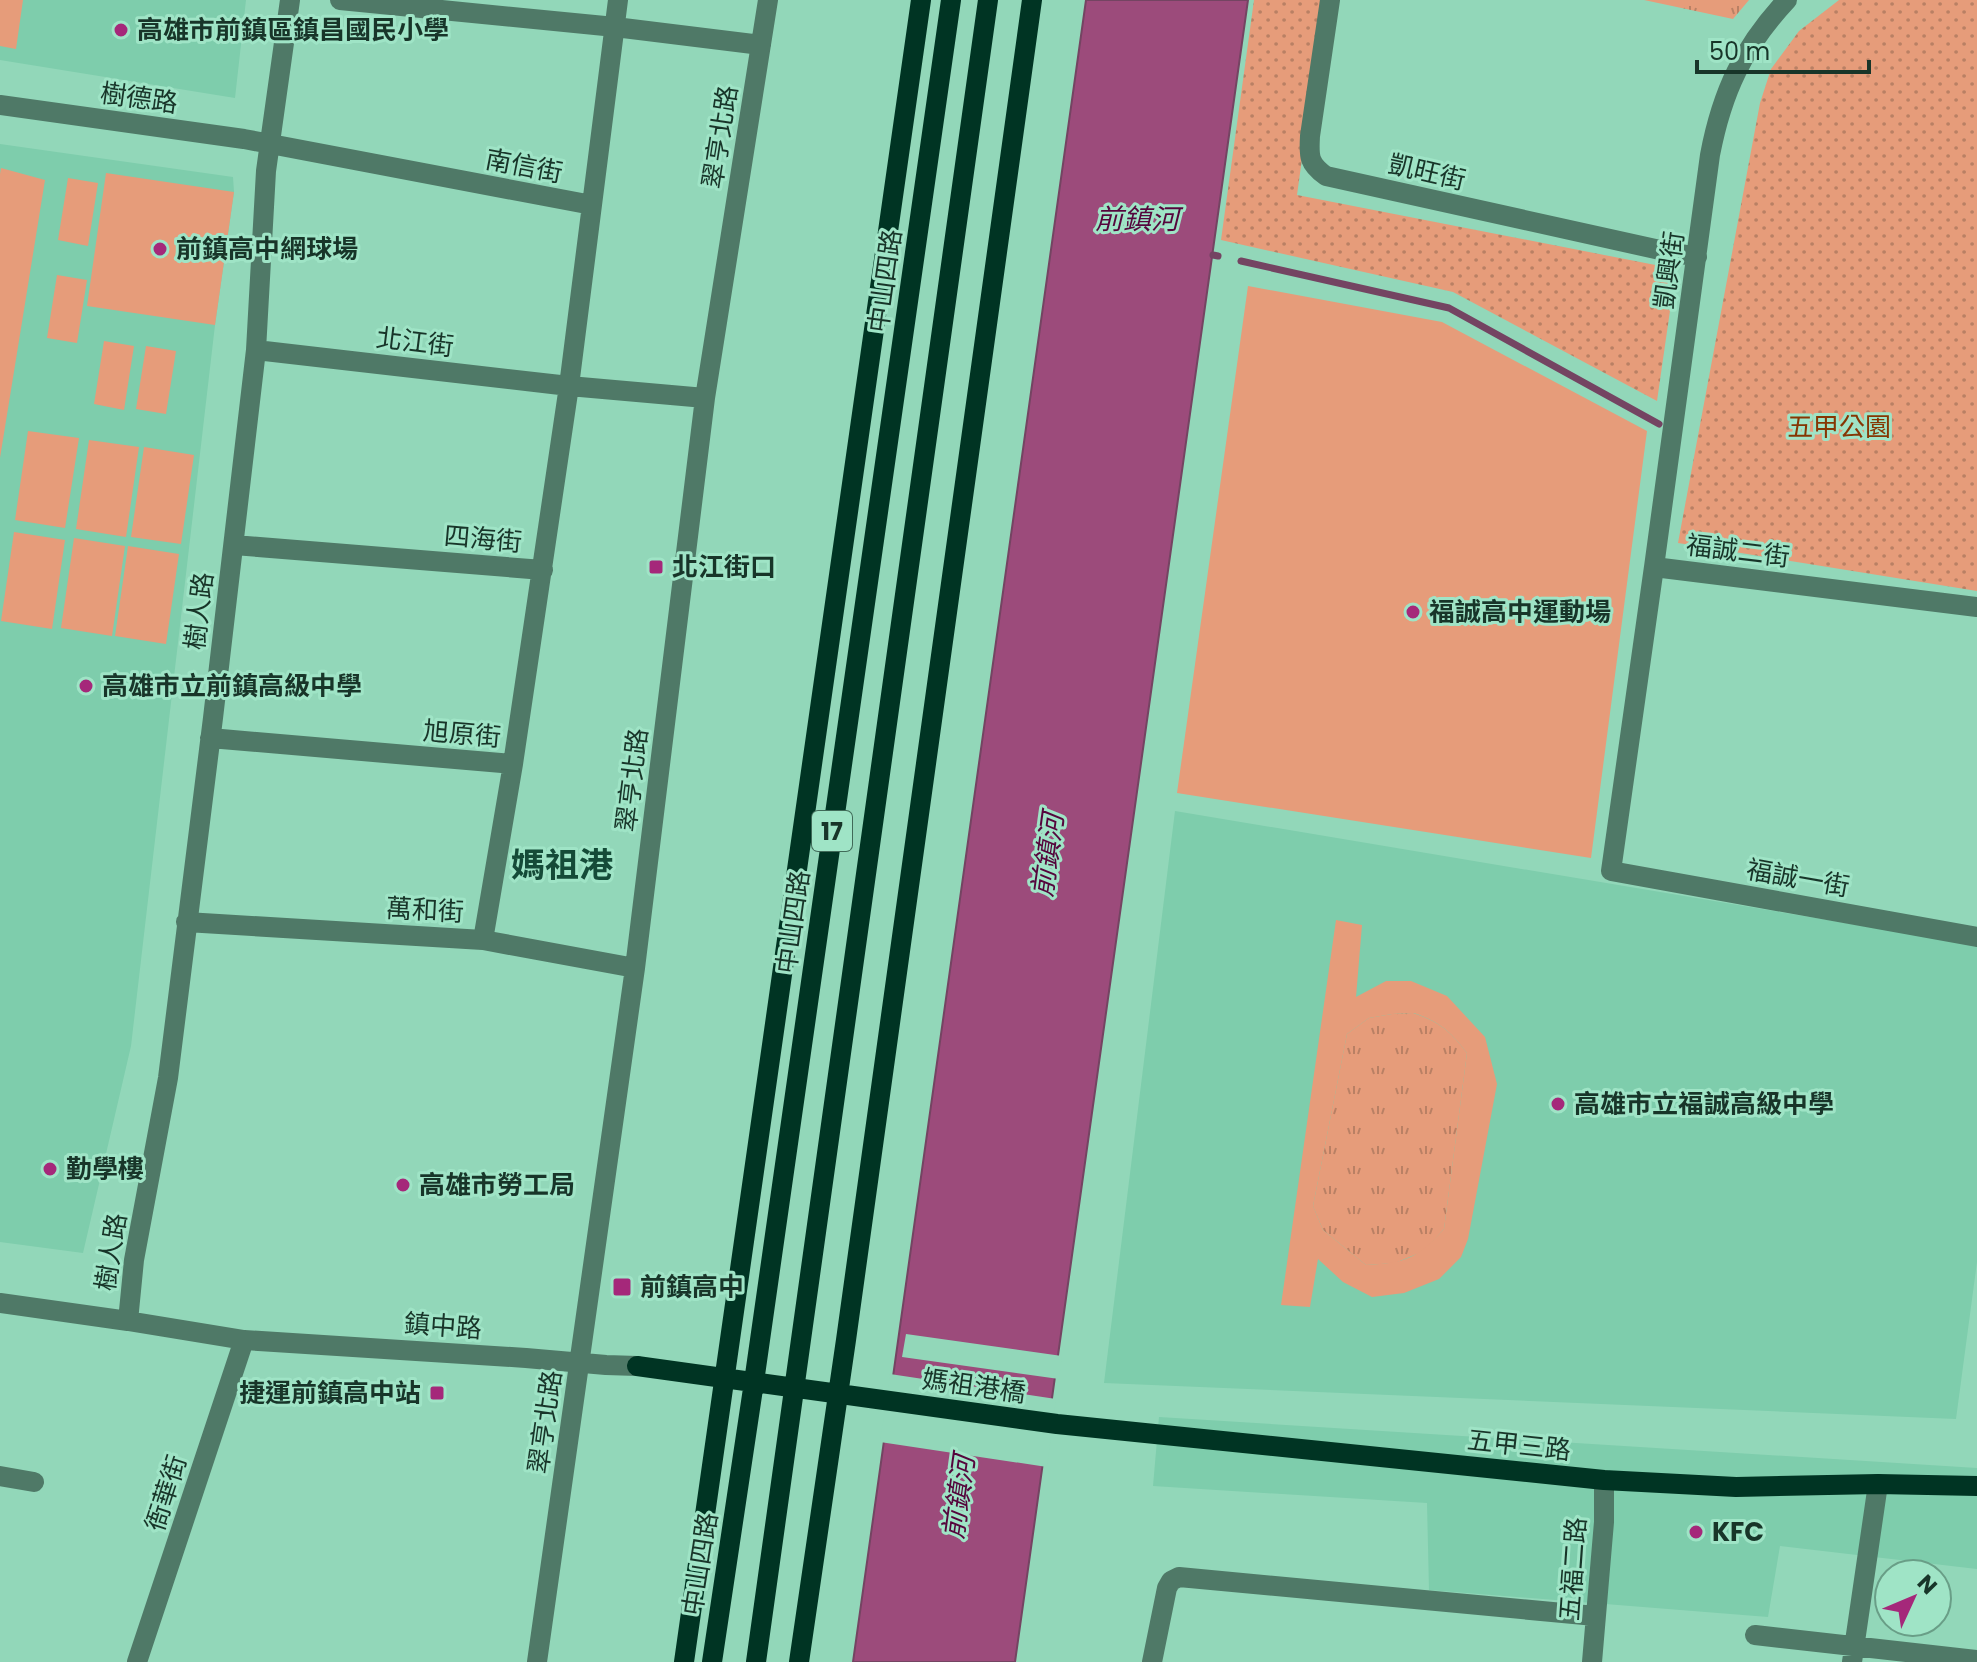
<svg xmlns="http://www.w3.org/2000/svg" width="1977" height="1662" font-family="Poppins,'Noto Sans TC',sans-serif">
<defs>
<pattern id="grass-tufts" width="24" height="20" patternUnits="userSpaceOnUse" patternTransform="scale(2)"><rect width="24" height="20" fill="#e69c7a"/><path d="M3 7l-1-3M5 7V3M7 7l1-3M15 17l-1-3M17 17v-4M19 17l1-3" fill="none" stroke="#b98064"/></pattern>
<pattern id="park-dots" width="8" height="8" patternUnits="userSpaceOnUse" patternTransform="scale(2)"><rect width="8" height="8" fill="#e69c7a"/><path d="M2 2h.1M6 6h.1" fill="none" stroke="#b98064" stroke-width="1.8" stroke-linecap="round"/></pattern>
</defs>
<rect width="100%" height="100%" fill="#92d7b9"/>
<!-- built -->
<path fill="#7ecdac" d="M 0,0 L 246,0 L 235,98 L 0,60 Z
M 0,144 L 233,177 L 234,192 L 215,325 L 131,1046 L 83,1253 L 0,1242 Z
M 1175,811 L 1977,945 L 1977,1262 L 1956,1419 L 1104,1383 Z
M 1159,1417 L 1977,1468 L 1977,1569 L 1780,1546 L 1768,1617 L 1429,1590 L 1427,1503 L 1153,1486 Z"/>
<!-- grass -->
<path fill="url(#grass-tufts)" d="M 1644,0 L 1749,0 L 1733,19 Z
M 1413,1013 C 1440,1022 1450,1031 1467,1053 L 1444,1229 L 1424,1251 L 1395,1263 L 1366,1265 L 1323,1230 L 1313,1206 L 1347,1034 L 1369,1018 L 1392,1014 Z"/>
<!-- park -->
<path fill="url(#park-dots)" d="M 1254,0 L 1324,0 L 1297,195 L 1676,269 L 1657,401 L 1453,292 L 1221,240 Z
M 1839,0 L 1977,0 L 1977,591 L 1678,543 L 1760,103 L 1771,69 L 1799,31 Z"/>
<!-- pitch -->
<path fill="#e69c7a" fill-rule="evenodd" d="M 0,0 L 23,0 L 16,49 L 0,46 Z
M 1,168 L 45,180 L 0,458 L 0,174 Z
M 106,173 L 234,192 L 215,325 L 87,306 Z
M 68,178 L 98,183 L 88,246 L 58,240 Z
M 57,275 L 87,280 L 77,343 L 47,338 Z
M 1248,286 L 1442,322 L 1647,431 L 1591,858 L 1177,793 Z
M 104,341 L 134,346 L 124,410 L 94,404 Z
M 146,346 L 176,351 L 166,414 L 136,409 Z
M 28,431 L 79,438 L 65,528 L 15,520 Z
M 89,440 L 139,447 L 126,537 L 76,529 Z
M 144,447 L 194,455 L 181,544 L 131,537 Z
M 14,532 L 65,540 L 52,629 L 1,621 Z
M 74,538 L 125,546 L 112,636 L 61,628 Z
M 128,546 L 179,554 L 166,644 L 115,636 Z
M 1336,920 L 1362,925 L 1356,997 L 1386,981 L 1411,981 L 1447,996 L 1485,1037 L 1497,1084 L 1468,1239 L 1461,1257 L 1439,1279 L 1404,1293 L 1372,1297 L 1343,1282 L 1318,1259 L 1310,1307 L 1281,1305 ZM 1414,1013 C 1440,1022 1450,1031 1467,1053 L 1444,1229 C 1417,1259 1405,1263 1366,1265 L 1323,1230 L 1313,1206 L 1347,1034 L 1369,1018 L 1392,1014 Z"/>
<!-- water -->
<path fill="#9c4b7b" stroke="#744462" stroke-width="2" d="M 1086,0 L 1248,0 L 1015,1662 L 853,1662 Z"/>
<!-- pier -->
<path fill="#92d7b9" d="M 906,1334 L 1062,1356 L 1059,1379 L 902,1357 Z
M 890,1374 L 1056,1399 L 1047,1467 L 880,1442 Z"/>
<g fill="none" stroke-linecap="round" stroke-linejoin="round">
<!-- stream -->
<path stroke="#744462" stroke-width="7" d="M 1213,255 L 1218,256
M 1241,261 L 1449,308 L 1659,424"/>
<!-- minor -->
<path stroke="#4f7967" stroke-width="20" d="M 340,0 L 615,27 L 761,45
M 1330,0 L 1310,136 C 1309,156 1308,163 1326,176 L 1660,250 L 1697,257
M 0,105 L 244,139 L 592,205
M 256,350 L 569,386 L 705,398
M 234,545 L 543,570
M 1654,567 L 1710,155 C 1722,92 1743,47 1787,0
M 1977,607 L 1654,567 L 1611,871 L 1977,937
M 210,738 L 513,764
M 186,922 L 483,940 L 635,968
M 483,940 L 513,764 L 569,386 L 618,0
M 0,1303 L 128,1321 L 244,1340 L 526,1358 L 606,1365 L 637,1366
M 128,1321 L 134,1260 L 168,1078 L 213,718 L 256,350 L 266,171 L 290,0
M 0,1476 L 34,1482
M 1755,1635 L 1977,1660
M 137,1662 L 244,1340
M 537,1662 L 635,968 L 705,398 L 768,0
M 1152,1662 L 1167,1588 L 1171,1581 L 1179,1577 L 1595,1616
M 1592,1662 L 1604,1522 L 1604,1480
M 1852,1662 L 1878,1484"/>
<!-- major -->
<path stroke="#003423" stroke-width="20" d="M 637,1366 L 1057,1424 L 1604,1480 L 1736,1487 L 1878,1484 L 1977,1486
M 684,1662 L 921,0
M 712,1662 L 754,1382 L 951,0
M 756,1662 L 988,0
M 799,1662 L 846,1340 L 1032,0"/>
</g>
<!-- markers -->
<g fill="#a5287a" stroke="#9fe4c6" stroke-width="3">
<circle cx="121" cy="30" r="8"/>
<circle cx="160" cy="249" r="8"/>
<rect x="648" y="559" width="16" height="16" rx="4"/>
<circle cx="1413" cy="612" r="8"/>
<circle cx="86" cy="686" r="8"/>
<circle cx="1558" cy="1104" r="8"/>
<circle cx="50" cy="1169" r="8"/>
<circle cx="403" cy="1185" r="8"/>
<rect x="612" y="1277" width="20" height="20" rx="4"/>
<rect x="429" y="1385" width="16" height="16" rx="4"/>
<circle cx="1696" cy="1532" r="8"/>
</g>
<g text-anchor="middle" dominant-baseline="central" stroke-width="6" stroke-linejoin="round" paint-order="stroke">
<!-- shield labels -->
<rect fill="#9fe4c6" stroke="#406a58" stroke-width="2" x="812" y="811" width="40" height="40" rx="6"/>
<g font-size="24" font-weight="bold" fill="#183529">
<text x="832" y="831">17</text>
</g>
<!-- poi labels -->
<g font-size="26" font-weight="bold" fill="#183529" stroke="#9fe4c6" text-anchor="start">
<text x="137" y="30">高雄市前鎮區鎮昌國民小學</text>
<text x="176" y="249">前鎮高中網球場</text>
<text x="672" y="567">北江街口</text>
<text x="1429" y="612">福誠高中運動場</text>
<text x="102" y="686">高雄市立前鎮高級中學</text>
<text x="1574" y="1104">高雄市立福誠高級中學</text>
<text x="66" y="1169">勤學樓</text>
<text x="419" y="1185">高雄市勞工局</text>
<text x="640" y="1287">前鎮高中</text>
<text x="421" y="1393" text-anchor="end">捷運前鎮高中站</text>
<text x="1712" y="1532">KFC</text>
</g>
<!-- street labels -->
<g font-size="26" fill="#183529" stroke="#9fe4c6">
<text transform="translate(139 98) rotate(8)">樹德路</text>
<text transform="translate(720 137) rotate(-81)">翠亨北路</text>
<text transform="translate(524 166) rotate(11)">南信街</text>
<text transform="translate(1427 172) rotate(13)">凱旺街</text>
<text transform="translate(1669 270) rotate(-82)">凱興街</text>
<text transform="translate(885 281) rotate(-82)">中山四路</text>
<text transform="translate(415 342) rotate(7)">北江街</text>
<text transform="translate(483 539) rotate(5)">四海街</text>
<text transform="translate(1738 551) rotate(7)">福誠二街</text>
<text transform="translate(199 611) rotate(-83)">樹人路</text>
<text transform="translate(462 734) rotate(5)">旭原街</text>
<text transform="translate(632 780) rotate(-83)">翠亨北路</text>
<text transform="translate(1798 878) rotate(10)">福誠一街</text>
<text transform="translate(425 910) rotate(3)">萬和街</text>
<text transform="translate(793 922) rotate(-82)">中山四路</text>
<text transform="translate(111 1252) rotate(-81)">樹人路</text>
<text transform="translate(443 1326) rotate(4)">鎮中路</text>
<text transform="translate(974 1386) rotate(8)">媽祖港橋</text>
<text transform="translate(545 1422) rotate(-82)">翠亨北路</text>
<text transform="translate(1519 1445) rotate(6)">五甲三路</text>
<text transform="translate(166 1493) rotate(-72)">衙華街</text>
<text transform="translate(700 1564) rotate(-81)">中山四路</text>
<text transform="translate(1573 1569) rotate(-86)">五福二路</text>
</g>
<!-- park labels -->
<g font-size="26" fill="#863603" stroke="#9fe4c6">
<text x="1839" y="427">五甲公園</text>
</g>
<!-- water labels -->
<g font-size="28" font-style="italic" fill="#55053c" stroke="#9fe4c6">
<text x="1137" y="219">前鎮河</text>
<text transform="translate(1048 855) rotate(-82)">前鎮河</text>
<text transform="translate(959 1497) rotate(-82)">前鎮河</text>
</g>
<!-- district labels -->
<g font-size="34" font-weight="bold" fill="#154b38" stroke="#9fe4c6">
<text x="562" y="865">媽祖港</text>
</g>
</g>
<!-- north arrow -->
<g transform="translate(1913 1598) rotate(46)"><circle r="38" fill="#9fe4c6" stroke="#699e87" stroke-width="2"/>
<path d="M0-6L14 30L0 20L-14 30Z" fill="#a5287a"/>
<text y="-12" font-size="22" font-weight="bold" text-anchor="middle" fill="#183529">N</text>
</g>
<!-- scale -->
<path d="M1697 60v12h172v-12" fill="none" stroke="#183529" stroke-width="4"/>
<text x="1709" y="60" font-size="24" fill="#183529" stroke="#9fe4c6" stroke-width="6" paint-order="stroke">50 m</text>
</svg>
